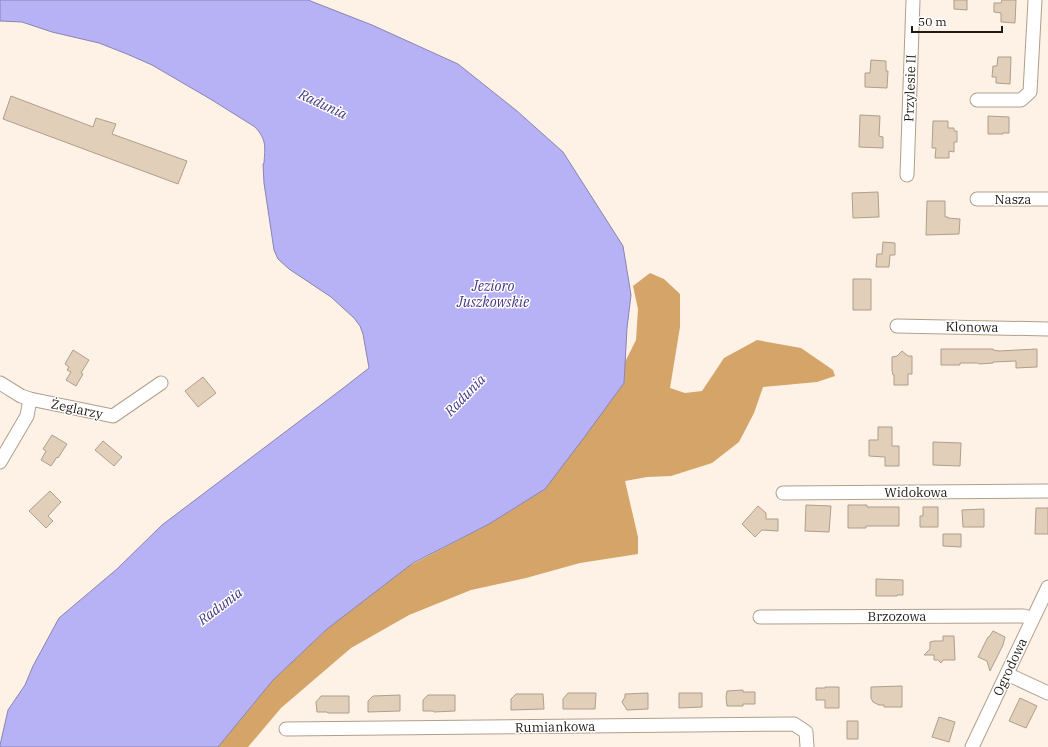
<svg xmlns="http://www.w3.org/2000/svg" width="1048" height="747" font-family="'IBM Plex Serif',serif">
<rect width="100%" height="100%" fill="#fdf2e5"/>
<!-- forest -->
<path fill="#d4a468" d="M 650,273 L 664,279 L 680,294 L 680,327 L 670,388 L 685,393 L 702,391 L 724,358 L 757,340 L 801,348 L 833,370 L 835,376 L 817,382 L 763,387 L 754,413 L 739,442 L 712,463 L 671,476 L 647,477 L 625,481 L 638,537 L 638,554 L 580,563 L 526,578 L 471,590 L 409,615 L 351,648 L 281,708 L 248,747 L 218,747 L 273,680 L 327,629 L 409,566 L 489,524 L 545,489 L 624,383 L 625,362 L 636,340 L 638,309 L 633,286 Z"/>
<!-- water -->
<path fill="#b7b1f5" stroke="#8a84b1" d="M 0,0 L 308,0 L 372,25 L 458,64 L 517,111 L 563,152 L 623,246 L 631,295 L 627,328 L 624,383 L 583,439 L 545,489 L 489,524 L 413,563 L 327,629 L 273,680 L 218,747 L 0,747 L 0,745 L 8,710 L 25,685 L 33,666 L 59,618 L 117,569 L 162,525 L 342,389 L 369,368 L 363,334 L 360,326 L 354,318 L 331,297 L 289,269 L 278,259 L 274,250 L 264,183 L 263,164 L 264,163 C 265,147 267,140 255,127 L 212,100 L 152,65 L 127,54 L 99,43 L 52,32 L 22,22 L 0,21 Z"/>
<!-- building -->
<path fill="#e1cfba" stroke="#ae9e8a" d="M 954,0 L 967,0 L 967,10 L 954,9 Z
M 1002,0 L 1016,0 L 1015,23 L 1001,22 L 1001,13 L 994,12 L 994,3 L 1001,3 Z
M 998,57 L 1011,57 L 1010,84 L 996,83 L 996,77 L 992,77 L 993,66 L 997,66 Z
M 871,60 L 886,61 L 886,71 L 888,71 L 887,88 L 865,87 L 865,73 L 870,73 Z
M 11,96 L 93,127 L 96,118 L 116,124 L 112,134 L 187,161 L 178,184 L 3,119 Z
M 860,115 L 880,116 L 879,136 L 883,137 L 883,148 L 859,147 Z
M 988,116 L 1009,117 L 1009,133 L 1003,133 L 1003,134 L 988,134 Z
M 933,121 L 948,121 L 948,128 L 954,128 L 954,131 L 957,131 L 957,142 L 954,142 L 954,152 L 949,151 L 949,158 L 935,158 L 936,148 L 932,148 Z
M 878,192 L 879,217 L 853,218 L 852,193 Z
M 927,201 L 945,201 L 945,217 L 948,217 L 948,218 L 960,219 L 959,234 L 926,235 Z
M 883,242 L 895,243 L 895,255 L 890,255 L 889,267 L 876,267 L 877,254 L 882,254 Z
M 853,279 L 871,279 L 871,310 L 853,310 Z
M 941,349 L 993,349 L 993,350 L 999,351 L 1037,349 L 1037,367 L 1016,368 L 1016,361 L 993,362 L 993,363 L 979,364 L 978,363 L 960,363 L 960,365 L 941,365 Z
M 73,350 L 89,360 L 81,373 L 83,374 L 76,386 L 66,380 L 71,372 L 67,370 L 69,367 L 65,364 Z
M 902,351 L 908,356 L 912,356 L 912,374 L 908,374 L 908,385 L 894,385 L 894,375 L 893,375 L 892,370 L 892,357 L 897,356 Z
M 203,377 L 216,393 L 198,407 L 185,391 Z
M 878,427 L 892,427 L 892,446 L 899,446 L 899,466 L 885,466 L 885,457 L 869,456 L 869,440 L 878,440 Z
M 52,435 L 67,444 L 58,458 L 57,457 L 51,466 L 41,460 L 46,451 L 43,449 Z
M 103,441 L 122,457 L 114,466 L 95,450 Z
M 933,442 L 961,443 L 960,466 L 933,465 Z
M 50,491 L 61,502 L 48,516 L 53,521 L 46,528 L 29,511 Z
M 806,505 L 831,506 L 829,532 L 805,531 Z
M 848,505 L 867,505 L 867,507 L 899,507 L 899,526 L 866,526 L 866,528 L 848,528 Z
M 758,506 L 766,513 L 766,519 L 778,519 L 778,531 L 762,530 L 755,537 L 742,524 Z
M 923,507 L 938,507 L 938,527 L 920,527 L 920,516 L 923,516 Z
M 1036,508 L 1048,508 L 1048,534 L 1035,534 Z
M 984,509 L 984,527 L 963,527 L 962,510 Z
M 943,534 L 961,534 L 961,547 L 943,546 Z
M 876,579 L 903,580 L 903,595 L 897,595 L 897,596 L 876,596 Z
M 993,631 L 1005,637 L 1003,645 L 990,671 L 987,661 L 978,657 L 988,637 L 989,637 Z
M 943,636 L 954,636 L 955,660 L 943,660 L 941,663 L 938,660 L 934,660 L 934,655 L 924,655 L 930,649 L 930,642 L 934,641 L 943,641 Z
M 902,686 L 902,707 L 884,707 L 884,705 L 879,705 L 873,702 L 871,698 L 871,687 Z
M 825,687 L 839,687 L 839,708 L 825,708 L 825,700 L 816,700 L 816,688 L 825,688 Z
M 743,690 L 743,692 L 755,692 L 755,704 L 743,704 L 743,706 L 727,706 L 726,697 L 727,691 Z
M 568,693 L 596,693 L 595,709 L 563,709 L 563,699 Z
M 648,693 L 648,709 L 627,710 L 622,702 L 625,697 L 625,694 Z
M 679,693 L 702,693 L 702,707 L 679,708 Z
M 516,694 L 543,694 L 544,709 L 511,710 L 511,699 Z
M 400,695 L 400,711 L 368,712 L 368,701 L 373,696 Z
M 428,695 L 455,695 L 455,711 L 434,712 L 433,711 L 423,711 L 423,700 Z
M 321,696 L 349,696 L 349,713 L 328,713 L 327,712 L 317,712 L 316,702 Z
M 1020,698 L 1037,706 L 1026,728 L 1009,721 Z
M 939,717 L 955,722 L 949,742 L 932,737 Z
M 847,721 L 858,721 L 858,739 L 847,739 Z"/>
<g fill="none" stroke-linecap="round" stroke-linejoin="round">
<!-- street casing -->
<g stroke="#b09f8b" stroke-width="15">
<path id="street" d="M 977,100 L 1021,100 L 1030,92 L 1035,0
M 907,175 L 913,0
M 977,199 L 1048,199
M 897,326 L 1048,329
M 0,383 L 21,396 L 30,399 L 113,416 L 161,383
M 0,462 L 27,416 L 30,399
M 783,493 L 1048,491
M 760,617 L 1024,616 L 1033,619
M 1007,674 L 1048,693
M 286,729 L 794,724 L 806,732 L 807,747
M 972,747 L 1048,587"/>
</g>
<!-- street -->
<use href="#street" stroke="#fff" stroke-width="13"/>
</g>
<g text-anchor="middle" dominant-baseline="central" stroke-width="3" stroke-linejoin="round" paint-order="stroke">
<!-- street labels -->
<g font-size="13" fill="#211a13" stroke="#fff">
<text transform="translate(910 88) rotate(-88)">Przylesie II</text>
<text x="1013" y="199">Nasza</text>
<text transform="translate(972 327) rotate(1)">Klonowa</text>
<text transform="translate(77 409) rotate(12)">Żeglarzy</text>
<text x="916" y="492">Widokowa</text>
<text x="897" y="616">Brzozowa</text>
<text transform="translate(1010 667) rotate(-65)">Ogrodowa</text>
<text transform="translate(555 727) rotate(-1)">Rumiankowa</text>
</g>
<!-- water labels -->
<g font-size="14" font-style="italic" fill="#453684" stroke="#fff">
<text transform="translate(323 104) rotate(25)">Radunia</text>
<text x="493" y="286">Jezioro<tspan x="493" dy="16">Juszkowskie</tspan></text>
<text transform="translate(465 395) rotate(-46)">Radunia</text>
<text transform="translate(220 606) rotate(-37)">Radunia</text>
</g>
</g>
<!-- scale -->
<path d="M912 26v6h90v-6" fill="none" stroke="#211a13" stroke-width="2"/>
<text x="918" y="26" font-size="12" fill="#211a13" stroke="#ffffff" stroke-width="3" paint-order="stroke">50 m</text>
</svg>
